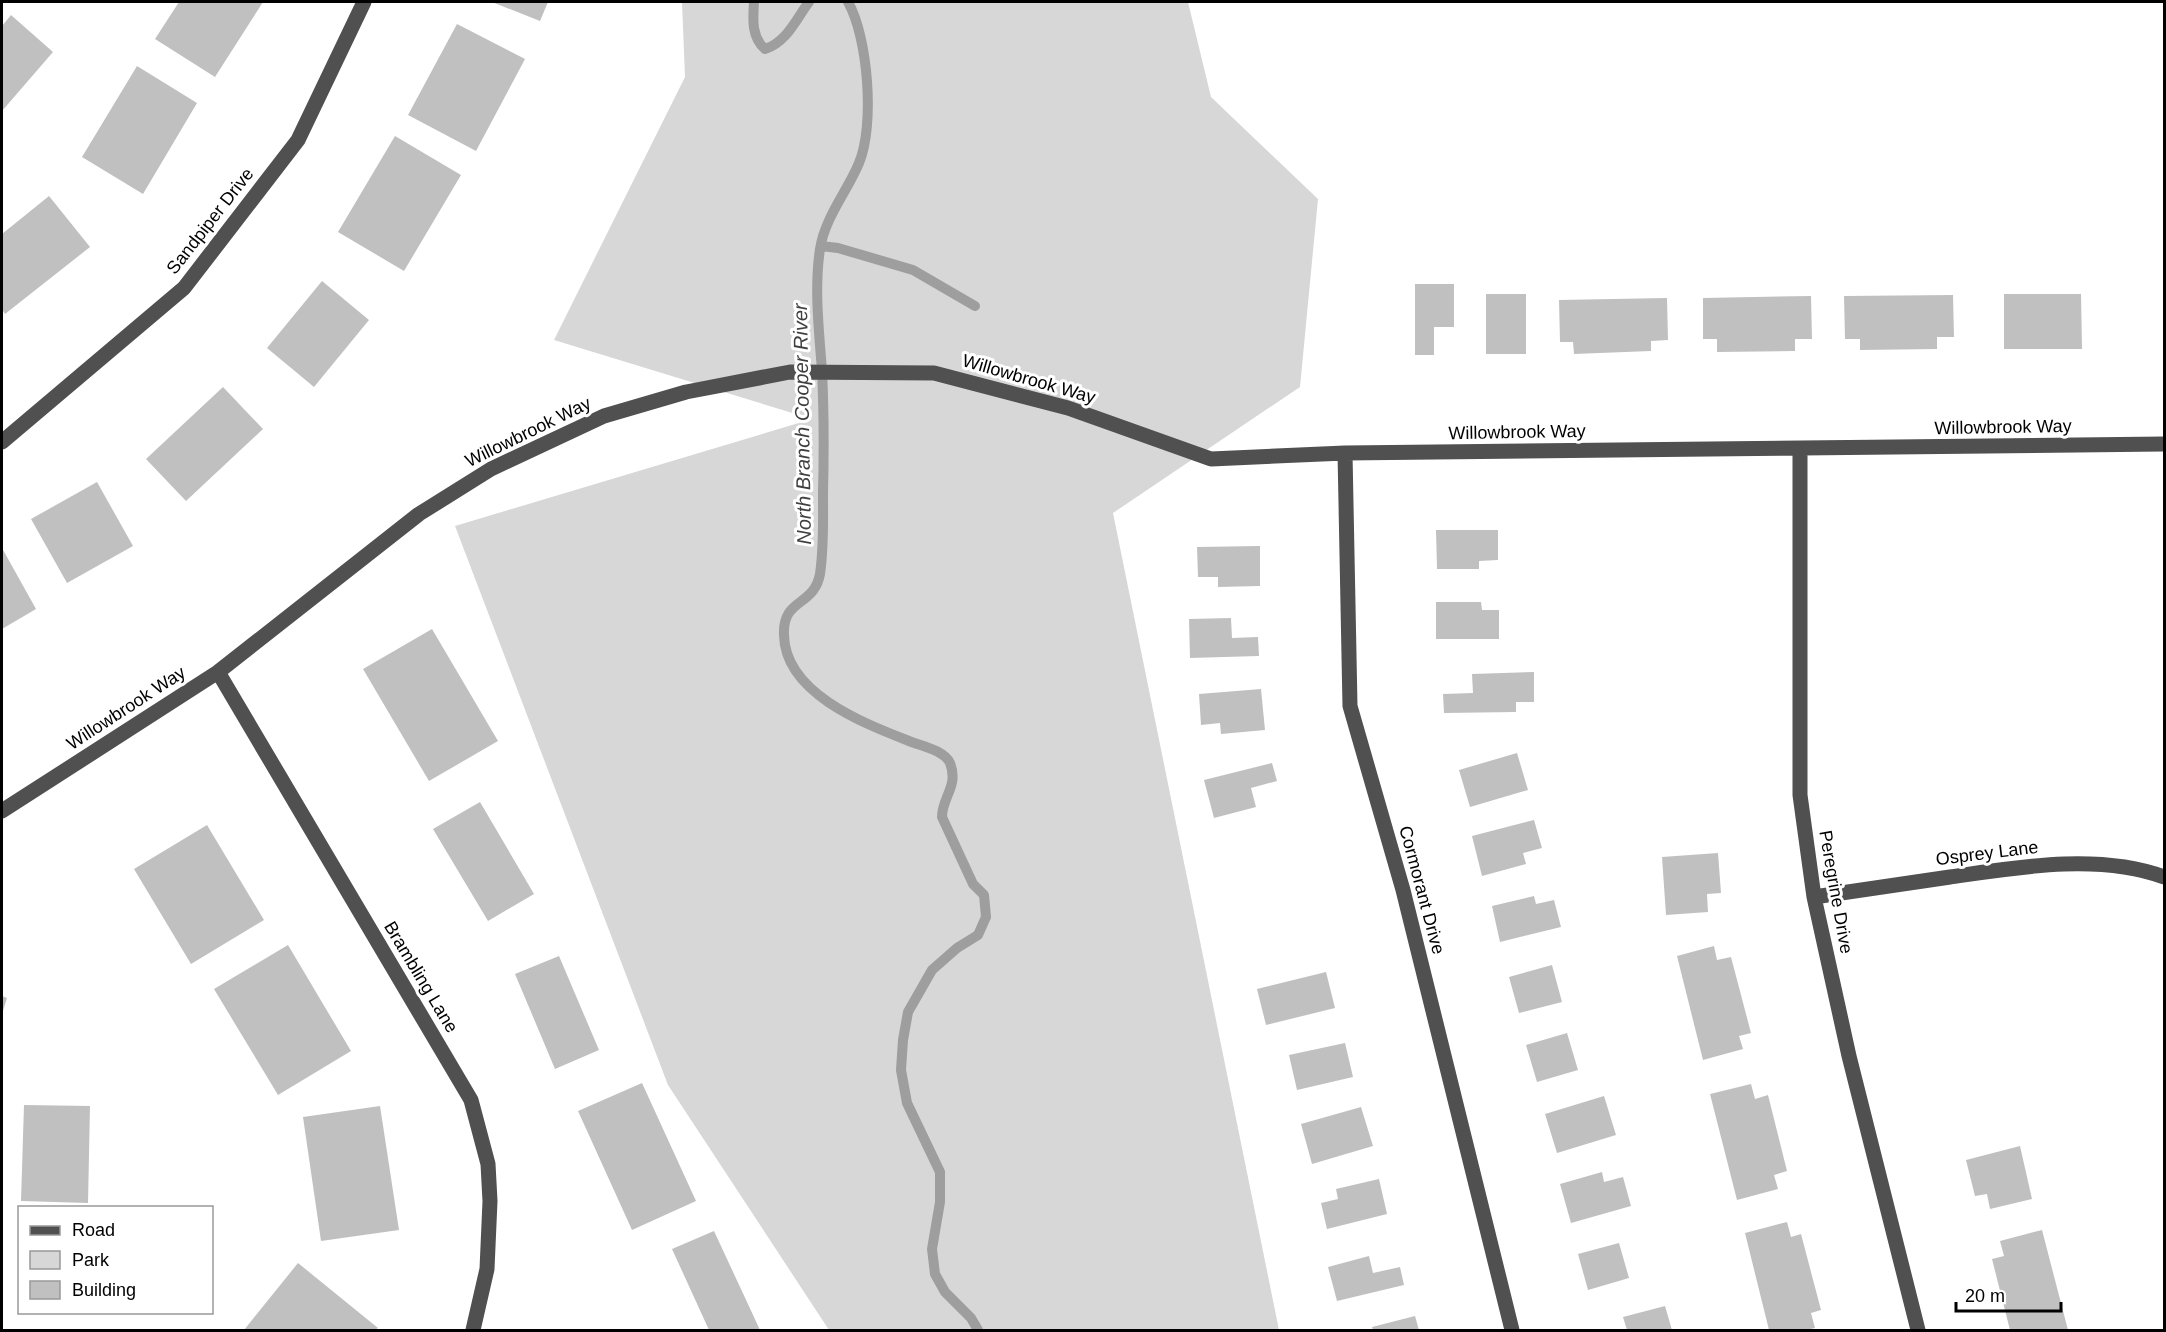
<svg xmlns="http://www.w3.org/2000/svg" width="2166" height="1332" font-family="Arial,sans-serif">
<rect width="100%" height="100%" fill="#fff"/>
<!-- green -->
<path fill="#d7d7d7" d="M 682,2 L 1188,2 L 1211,97 L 1318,199 L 1300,387 L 1113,513 L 1279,1330 L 829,1330 L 668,1085 L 455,526 L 812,419 L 554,340 L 685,77 Z"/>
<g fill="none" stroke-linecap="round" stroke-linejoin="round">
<!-- stream -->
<path stroke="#9e9e9e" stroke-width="10" d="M 754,2 C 753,18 751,37 765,49 C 787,42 796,19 809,2
M 848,2 C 868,37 875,125 859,163 C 847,192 825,217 820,249 C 814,289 819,330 822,371 C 824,412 824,453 823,494 C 823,520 824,547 820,574 C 814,607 782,598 784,635 C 785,693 863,723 909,741 C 921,746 944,750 950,763 C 959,786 942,797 942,817 L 973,884 L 984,895 L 986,917 L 978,935 L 957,948 L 932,970 L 908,1012 L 903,1040 L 901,1070 L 907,1103 L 940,1172 L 940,1202 L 932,1249 L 935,1274 L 945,1292 L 971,1318 L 978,1330
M 821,246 L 838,248 L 913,270 L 975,306"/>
</g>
<!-- building -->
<path fill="#c0c0c0" d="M 179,2 L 263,2 L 215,77 L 155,39 Z
M 492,2 L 548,2 L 540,21 Z
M 11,15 L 53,52 L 2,111 L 2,26 Z
M 457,24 L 525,59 L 476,151 L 408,115 Z
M 137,66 L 197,103 L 143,194 L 82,157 Z
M 395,136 L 461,175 L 404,271 L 338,232 Z
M 49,196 L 90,247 L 5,314 L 2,309 L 2,234 Z
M 322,281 L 369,320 L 314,387 L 267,348 Z
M 1415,284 L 1454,284 L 1454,327 L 1434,327 L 1434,355 L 1415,355 Z
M 1486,294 L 1526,294 L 1526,354 L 1486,354 Z
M 2004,294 L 2081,294 L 2082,349 L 2004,349 Z
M 1953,295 L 1954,337 L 1937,337 L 1937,349 L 1860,350 L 1860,339 L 1845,339 L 1844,296 Z
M 1811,296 L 1812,339 L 1795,339 L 1795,351 L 1717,352 L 1717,339 L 1703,339 L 1703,298 Z
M 1667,298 L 1668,340 L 1651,341 L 1651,351 L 1574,354 L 1573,342 L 1560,342 L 1559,300 Z
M 223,387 L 263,429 L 186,501 L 146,459 Z
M 97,482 L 133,546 L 67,583 L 31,519 Z
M 1436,530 L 1498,530 L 1498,560 L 1479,561 L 1479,569 L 1437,569 Z
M 1260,546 L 1260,586 L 1218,587 L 1218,577 L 1198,577 L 1197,547 Z
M 2,548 L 36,609 L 2,629 Z
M 1436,602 L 1481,602 L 1482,610 L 1499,610 L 1499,639 L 1436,639 Z
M 1231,618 L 1232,638 L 1258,637 L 1259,656 L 1190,658 L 1189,619 Z
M 432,629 L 498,741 L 429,781 L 363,669 Z
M 1534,672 L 1534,702 L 1516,702 L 1516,712 L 1444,713 L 1443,694 L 1473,693 L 1472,674 Z
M 1261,689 L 1265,730 L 1221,734 L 1220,723 L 1201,725 L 1199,694 Z
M 1517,753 L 1528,790 L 1470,807 L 1459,770 Z
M 1272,763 L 1277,781 L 1251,788 L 1256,807 L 1214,818 L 1204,780 Z
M 480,802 L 534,894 L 488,921 L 433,829 Z
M 1534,820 L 1542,848 L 1523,853 L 1526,864 L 1482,876 L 1472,836 Z
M 207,825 L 264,920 L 191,964 L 134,869 Z
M 1718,853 L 1721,893 L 1707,894 L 1708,912 L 1666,915 L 1662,857 Z
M 1534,896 L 1536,904 L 1554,900 L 1561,927 L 1500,942 L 1492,906 Z
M 288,945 L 351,1051 L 278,1095 L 214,989 Z
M 1714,946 L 1717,960 L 1731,957 L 1751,1033 L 1739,1036 L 1743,1049 L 1703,1060 L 1677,956 Z
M 559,956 L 599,1050 L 555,1069 L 515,974 Z
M 1552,965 L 1562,1002 L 1519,1013 L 1509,977 Z
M 1326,972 L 1335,1008 L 1266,1025 L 1257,989 Z
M 2,996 L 7,998 L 2,1014 Z
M 1567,1033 L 1578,1070 L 1537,1082 L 1526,1045 Z
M 1345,1043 L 1353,1077 L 1297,1090 L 1289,1055 Z
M 642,1083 L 696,1201 L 632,1230 L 578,1111 Z
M 1751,1084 L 1755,1099 L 1768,1095 L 1787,1171 L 1774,1175 L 1778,1189 L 1737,1200 L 1710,1094 Z
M 1604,1096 L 1616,1135 L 1557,1153 L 1545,1114 Z
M 24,1105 L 90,1106 L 88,1203 L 21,1201 Z
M 380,1106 L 399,1230 L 321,1241 L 303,1117 Z
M 1361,1107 L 1373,1146 L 1312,1164 L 1301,1124 Z
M 2020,1146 L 2032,1199 L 1990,1209 L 1987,1194 L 1975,1196 L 1966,1160 Z
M 1602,1172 L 1604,1182 L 1623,1177 L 1631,1206 L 1571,1223 L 1560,1184 Z
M 1379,1179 L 1387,1214 L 1327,1229 L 1321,1203 L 1338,1199 L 1336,1189 Z
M 1787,1222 L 1791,1237 L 1801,1234 L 1821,1310 L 1811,1313 L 1815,1328 L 1806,1330 L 1769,1330 L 1745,1233 Z
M 2042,1230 L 2068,1330 L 2010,1330 L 1992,1259 L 2004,1256 L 2000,1241 Z
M 714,1231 L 760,1330 L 709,1330 L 672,1249 Z
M 1619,1243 L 1629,1278 L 1588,1290 L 1578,1254 Z
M 1369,1256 L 1373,1273 L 1400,1267 L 1404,1285 L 1337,1301 L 1328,1267 Z
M 298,1263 L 378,1328 L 375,1330 L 244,1330 Z
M 1665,1306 L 1672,1330 L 1627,1330 L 1623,1317 Z
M 1415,1316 L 1419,1330 L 1373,1330 L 1372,1327 Z"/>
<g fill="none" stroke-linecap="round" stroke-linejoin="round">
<!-- minor -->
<path stroke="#505050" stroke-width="15" d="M 2,442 L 184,288 L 298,140 L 364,2
M 1800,449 L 1800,795 L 1814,897 L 1849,1056 L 1918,1330
M 1345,453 L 1350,706 L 1403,890 L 1512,1330
M 218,672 L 471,1100 L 488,1164 L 490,1201 L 487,1269 L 473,1330
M 2,811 L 218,672 L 419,514 L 491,469 L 604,416 L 686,392 L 790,372 L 934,373 L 1068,408 L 1211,459 L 1345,453 L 2164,444
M 1814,897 C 1859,890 1905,884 1950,877 C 2018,867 2099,853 2164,877"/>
</g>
<g text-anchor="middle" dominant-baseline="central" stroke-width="6" stroke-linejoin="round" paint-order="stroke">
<!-- street labels -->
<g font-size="18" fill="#000" stroke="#fff">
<text transform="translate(210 221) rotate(-52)">Sandpiper Drive</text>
<text transform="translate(1029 379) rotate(16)">Willowbrook Way</text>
<text transform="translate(2003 427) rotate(-1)">Willowbrook Way</text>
<text transform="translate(528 432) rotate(-26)">Willowbrook Way</text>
<text transform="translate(1517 432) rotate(-1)">Willowbrook Way</text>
<text transform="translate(126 708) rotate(-33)">Willowbrook Way</text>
<text transform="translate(1987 853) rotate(-7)">Osprey Lane</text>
<text transform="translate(1422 890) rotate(75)">Cormorant Drive</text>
<text transform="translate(1836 892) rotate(80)">Peregrine Drive</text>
<text transform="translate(421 977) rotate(59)">Brambling Lane</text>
</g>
<!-- water labels -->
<g font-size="20" font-style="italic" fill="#3f3f3f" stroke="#fff">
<text transform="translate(802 424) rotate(-91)">North Branch Cooper River</text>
</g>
</g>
<!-- border -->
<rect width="2166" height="1332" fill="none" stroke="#000000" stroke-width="6"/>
<!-- legend -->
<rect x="18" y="1206" width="195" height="108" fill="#ffffff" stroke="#999999" stroke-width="1.5"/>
<rect x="30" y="1226" width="30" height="9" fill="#505050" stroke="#999999" stroke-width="1.5"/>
<text x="72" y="1236" font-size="18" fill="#000000">Road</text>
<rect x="30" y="1251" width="30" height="18" fill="#d7d7d7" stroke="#999999" stroke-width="1.5"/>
<text x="72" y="1266" font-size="18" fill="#000000">Park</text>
<rect x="30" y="1281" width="30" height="18" fill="#c0c0c0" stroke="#999999" stroke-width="1.5"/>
<text x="72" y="1296" font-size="18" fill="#000000">Building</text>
<!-- scale -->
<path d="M1956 1302v9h105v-9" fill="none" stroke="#000000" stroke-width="3"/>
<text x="1965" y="1302" font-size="18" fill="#000000" stroke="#ffffff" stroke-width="4.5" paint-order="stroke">20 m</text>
</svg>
